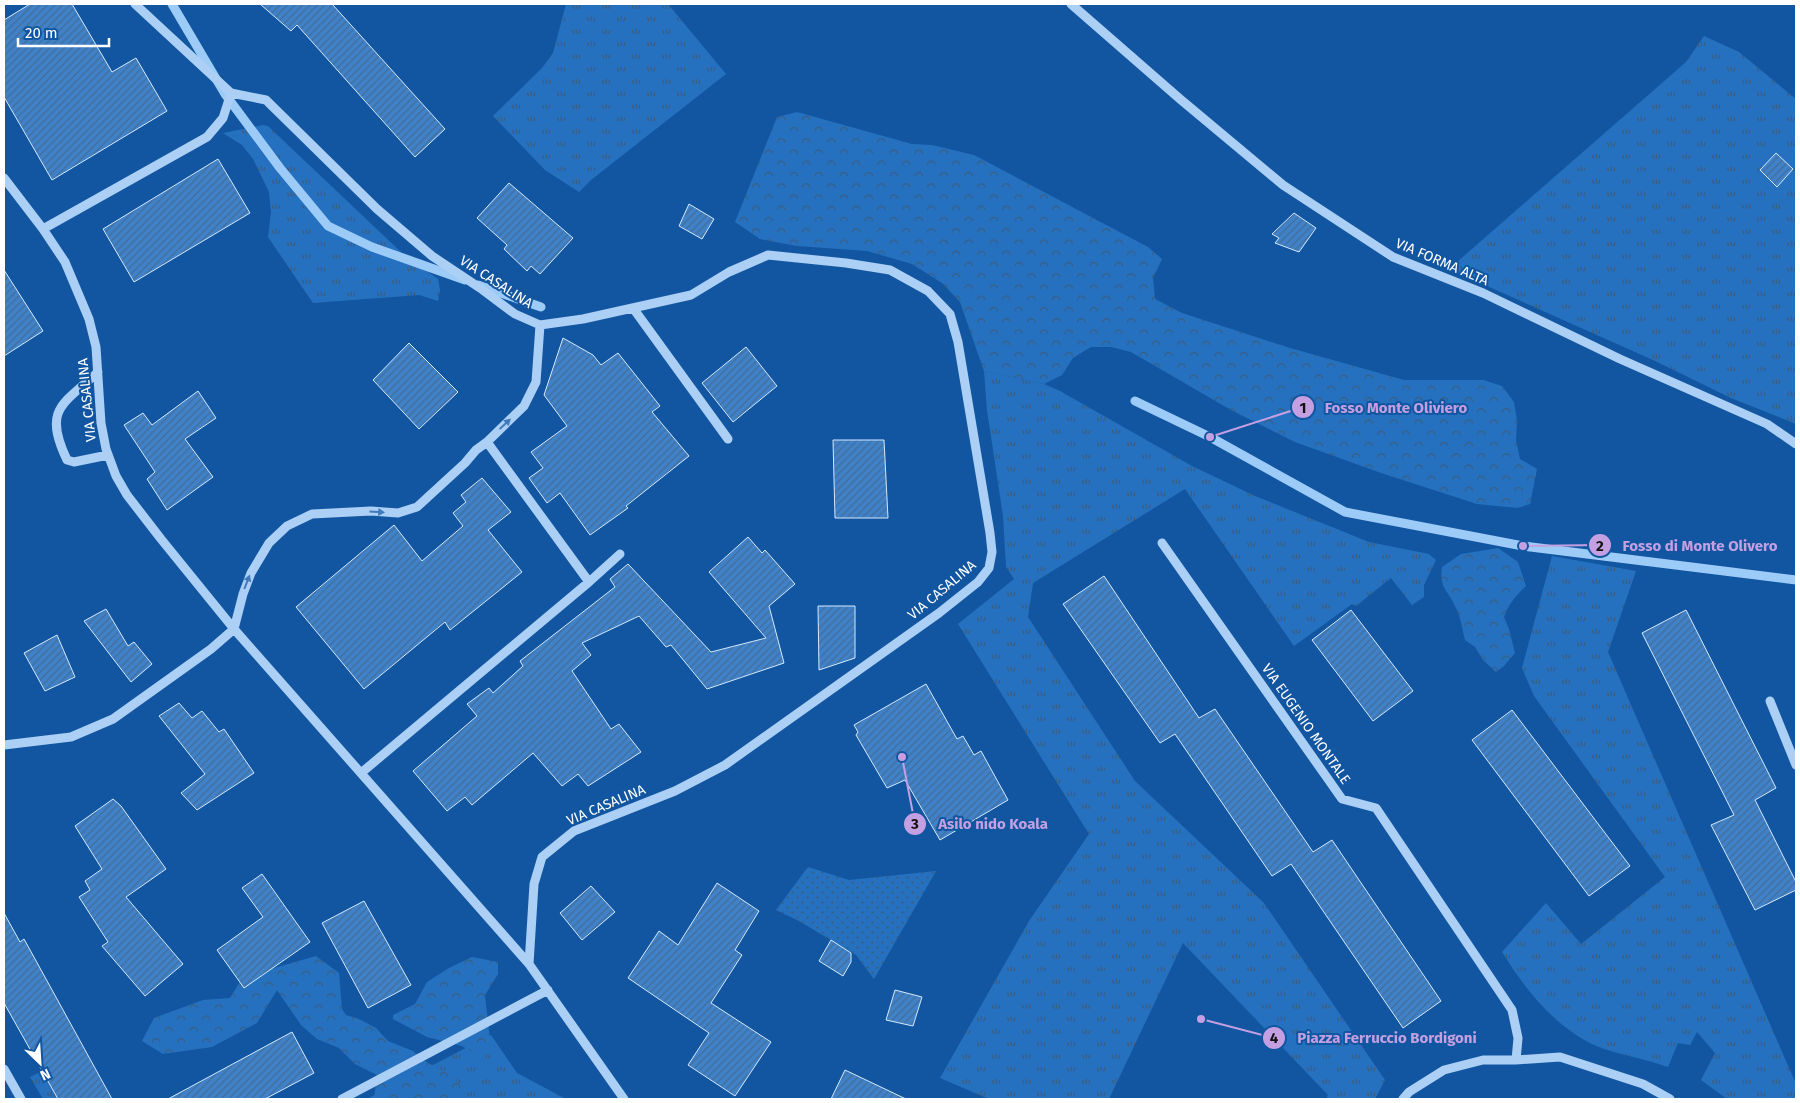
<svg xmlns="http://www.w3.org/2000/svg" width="1800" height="1103" font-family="'Fira Sans',sans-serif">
<defs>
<pattern id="grass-tufts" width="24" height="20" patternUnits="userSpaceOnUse" patternTransform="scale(1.25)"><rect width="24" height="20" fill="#2571bf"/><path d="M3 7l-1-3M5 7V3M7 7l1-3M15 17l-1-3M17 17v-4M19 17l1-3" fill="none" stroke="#3a5d80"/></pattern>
<pattern id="forest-crowns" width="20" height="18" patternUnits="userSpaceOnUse" patternTransform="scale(1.25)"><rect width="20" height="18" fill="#2571bf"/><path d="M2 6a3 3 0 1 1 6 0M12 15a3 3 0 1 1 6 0" fill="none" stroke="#3a5d80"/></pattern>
<pattern id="garden-dots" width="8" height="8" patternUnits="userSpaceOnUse" patternTransform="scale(1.25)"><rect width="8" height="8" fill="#2571bf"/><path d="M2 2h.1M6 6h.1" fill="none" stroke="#3a5d80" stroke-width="1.8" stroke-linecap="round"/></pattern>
<pattern id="building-hatch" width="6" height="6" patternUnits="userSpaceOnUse" patternTransform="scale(1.25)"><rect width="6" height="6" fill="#3f82c9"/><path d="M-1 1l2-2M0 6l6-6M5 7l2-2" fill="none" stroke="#446c97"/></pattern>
</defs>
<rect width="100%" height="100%" fill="#1256a1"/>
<!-- grass -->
<path fill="url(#grass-tufts)" d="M 566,4 L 668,4 L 726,74 L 591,180 L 579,192 L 545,170 L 493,116 L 542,68 L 553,53 Z
M 1704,36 L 1739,52 L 1796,99 L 1796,424 L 1731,398 L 1653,360 L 1449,269 L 1686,62 Z
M 263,125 L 268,126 L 402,253 L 438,279 L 440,290 L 438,301 L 419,295 L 313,303 L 268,237 L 271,212 L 269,192 L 253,159 L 242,145 L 223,133 Z
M 984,371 L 1044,384 L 1060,391 L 1192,466 L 1255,496 L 1369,542 L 1429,554 L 1436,560 L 1424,585 L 1424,597 L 1412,605 L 1391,578 L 1356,606 L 1352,604 L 1294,646 L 1185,489 L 1033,583 L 1028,617 L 1135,781 L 1264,903 L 1385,1080 L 1375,1099 L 1326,1099 L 1328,1095 L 1183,943 L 1109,1099 L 989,1099 L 940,1078 L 1029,921 L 1089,834 L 958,624 L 1014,579 L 1006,567 L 1003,516 L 987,410 Z
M 1552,556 L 1636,571 L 1608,652 L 1796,1084 L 1796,1099 L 1727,1099 L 1701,1080 L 1715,1053 L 1697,1032 L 1690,1045 L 1678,1043 L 1668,1067 C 1644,1058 1618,1055 1594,1045 C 1554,1026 1525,989 1502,952 L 1546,903 L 1581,944 L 1665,877 L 1534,696 L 1522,668 Z
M 491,1035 L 517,1073 L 566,1099 L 367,1099 Z
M 42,1071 L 58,1099 L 43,1099 L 30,1077 Z"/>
<!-- forest -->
<path fill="url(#forest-crowns)" d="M 797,112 L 912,144 L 932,145 L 974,155 L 1148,247 L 1162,259 L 1153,278 L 1155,299 L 1182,313 L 1290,348 L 1404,380 L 1483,380 L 1502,386 L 1514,402 L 1517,421 L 1516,440 L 1520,459 L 1537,469 L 1530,504 L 1518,508 L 1477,504 L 1381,473 L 1295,442 L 1231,410 L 1131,352 L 1111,347 L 1091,347 L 1073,358 L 1062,375 L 1044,384 L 984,371 L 960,302 L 942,283 L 912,264 L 867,251 L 797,246 L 760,239 L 735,222 L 777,117 Z
M 1498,548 L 1518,562 L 1526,586 C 1517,594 1508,605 1504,617 L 1509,629 L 1515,653 L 1504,666 L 1496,672 L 1483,660 L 1475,647 L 1465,640 C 1462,629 1461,617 1455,606 C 1447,589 1439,588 1442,567 L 1461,554 Z
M 316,956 L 339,973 L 342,1009 L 346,1015 L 359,1019 L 376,1028 L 388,1041 L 413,1051 L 428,1063 L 450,1075 L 463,1088 L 465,1094 L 462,1099 L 374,1099 L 377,1075 L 355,1064 L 339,1048 L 317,1039 L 301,1025 L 277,990 L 257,1023 L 212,1047 L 163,1054 L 142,1041 L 154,1018 L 203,1000 L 230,998 L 243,977 Z
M 472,957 L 498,962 L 498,974 L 485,995 L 490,1040 L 484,1059 L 462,1046 L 427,1037 L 393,1019 L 393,1015 L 415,1004 L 427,982 L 449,968 Z"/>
<!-- garden -->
<path fill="url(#garden-dots)" d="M 808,867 L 849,880 L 936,871 L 874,979 L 856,955 L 799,921 L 776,910 Z"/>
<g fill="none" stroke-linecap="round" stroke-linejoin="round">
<!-- stream -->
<path stroke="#9dcbf8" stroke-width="9" d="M 172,4 L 225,94 L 280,168 L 328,226 L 372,247 L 465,280
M 478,285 L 541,307
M 1135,401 L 1210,437 L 1345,512 L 1523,546 L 1796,580"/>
</g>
<!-- building -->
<path fill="url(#building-hatch)" stroke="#d4e9fe" d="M 30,4 L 72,4 L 112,72 L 136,58 L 167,111 L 52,180 L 4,97 L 4,20 Z
M 260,4 L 332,4 L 445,129 L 415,157 L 297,25 L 291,31 Z
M 1776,153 L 1793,169 L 1777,187 L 1760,170 Z
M 218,159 L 250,213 L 134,282 L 103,229 Z
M 509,183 L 573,238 L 540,274 L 531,266 L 527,271 L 504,249 L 507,245 L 477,218 Z
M 689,204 L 714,219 L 702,239 L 679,226 Z
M 1294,213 L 1316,228 L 1299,252 L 1275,243 L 1279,238 L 1272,234 Z
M 4,270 L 43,331 L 4,356 Z
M 563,338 L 593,355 L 601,365 L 618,353 L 660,406 L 652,412 L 689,456 L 626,506 L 628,508 L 590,535 L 560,493 L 547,503 L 529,478 L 543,468 L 531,452 L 567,426 L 544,395 Z
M 409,343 L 458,392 L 419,429 L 373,380 Z
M 746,347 L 777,386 L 733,422 L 702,383 Z
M 198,391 L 216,418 L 185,439 L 213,477 L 167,510 L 147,479 L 155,472 L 124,425 L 143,413 L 152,425 Z
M 833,440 L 884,440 L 888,518 L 835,518 Z
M 482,478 L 511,512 L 488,530 L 522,572 L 450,630 L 445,622 L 364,689 L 296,607 L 394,525 L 422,561 L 463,526 L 453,513 L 466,502 L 461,495 Z
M 748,537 L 762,553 L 765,550 L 795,584 L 769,606 L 784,663 L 707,689 L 671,645 L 666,647 L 639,616 L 582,643 L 591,655 L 572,671 L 611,729 L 619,724 L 641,752 L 588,786 L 578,774 L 562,786 L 533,753 L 472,805 L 465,797 L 447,811 L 413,771 L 477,716 L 467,704 L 489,688 L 493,693 L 523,666 L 520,661 L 615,587 L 610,579 L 628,564 L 711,652 L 766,638 L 709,572 Z
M 1104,576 L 1199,718 L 1215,709 L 1313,852 L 1332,840 L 1441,1001 L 1403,1028 L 1291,864 L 1272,876 L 1175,734 L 1160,743 L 1063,604 Z
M 818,606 L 855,606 L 855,658 L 819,670 Z
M 106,609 L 128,646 L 134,642 L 152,664 L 131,682 L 84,621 Z
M 1351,610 L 1413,691 L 1373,721 L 1312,640 Z
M 1686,610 L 1776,788 L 1755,800 L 1796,882 L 1796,890 L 1755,910 L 1711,825 L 1734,815 L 1642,633 Z
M 57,635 L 75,677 L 45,691 L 24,653 Z
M 926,684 L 957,739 L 963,736 L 974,755 L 981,751 L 1008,800 L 940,840 L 905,780 L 887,788 L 856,735 L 858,732 L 854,725 Z
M 179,703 L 192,718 L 202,711 L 219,732 L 224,729 L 254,773 L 197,810 L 181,793 L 205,774 L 159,716 Z
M 1512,710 L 1630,866 L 1589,896 L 1472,740 Z
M 113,799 L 121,806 L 166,869 L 126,897 L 183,964 L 145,996 L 102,946 L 108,942 L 79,897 L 90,890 L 85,881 L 102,869 L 75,826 Z
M 262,874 L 310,942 L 244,988 L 217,950 L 263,917 L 242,888 Z
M 717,883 L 759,911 L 735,950 L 742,955 L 711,1003 L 771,1042 L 735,1096 L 688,1065 L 709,1033 L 628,978 L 659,931 L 678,945 Z
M 591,886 L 615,912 L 582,940 L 560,913 Z
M 364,901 L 411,985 L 368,1008 L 322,923 Z
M 4,913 L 20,942 L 24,939 L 112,1099 L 58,1099 L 4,1003 Z
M 831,940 L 851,953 L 851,962 L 843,976 L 819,961 Z
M 895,990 L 922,997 L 913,1026 L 886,1020 Z
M 292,1032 L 314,1073 L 265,1099 L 168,1099 Z
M 845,1070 L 906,1099 L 831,1099 Z"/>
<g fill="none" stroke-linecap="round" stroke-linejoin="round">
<!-- minor -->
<path stroke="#abcff5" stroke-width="9" d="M 135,4 L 231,93 L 266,100 L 377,209 L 432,256 L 480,288 L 515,314 L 540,325 L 583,319 L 691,295 L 729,272 L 768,255 L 846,263 L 890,270 L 928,291 L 950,314 L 958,342 L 990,533 L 992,552 L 989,568 L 978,582 L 939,613 L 725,765 L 675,791 L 574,831 L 542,857 L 534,884 L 529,964
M 1071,4 L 1180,99 L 1283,185 L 1393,257 L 1483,293 L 1620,359 L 1767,424 L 1796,444
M 4,178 L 43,229 L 65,262 L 89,319 L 96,347 L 101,423 L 106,449 L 116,476 L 127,495 L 161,539 L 234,629 L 529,964 L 624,1099
M 43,229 L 207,137 L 223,118 L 231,93
M 633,308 L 728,439
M 98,372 C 62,405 43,409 67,460 L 74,462 L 108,455
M 487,442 L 589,582
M 1162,543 L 1342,799 L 1376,808 L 1512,1010 L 1518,1038 L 1516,1060
M 1770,701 L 1796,765
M 4,745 L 71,737 L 113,719 L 211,649 L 234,629 L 243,594 L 251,573 L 269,543 L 287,526 L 312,514 L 371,511 L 398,513 L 417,507 L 465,463 L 476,450 L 487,442 L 524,406 L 536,382 L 540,325
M 361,773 L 589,582 L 620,554
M 4,1069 L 21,1099
M 342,1099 L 548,990
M 1403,1099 L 1409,1092 L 1444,1070 L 1483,1060 L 1516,1060 L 1560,1057 L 1643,1084 L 1670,1099"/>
</g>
<!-- one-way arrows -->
<defs><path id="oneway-solid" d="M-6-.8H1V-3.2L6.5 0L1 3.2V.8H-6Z" transform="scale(1.25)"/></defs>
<g fill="#407aba">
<use href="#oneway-solid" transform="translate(505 424) rotate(-43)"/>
<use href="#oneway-solid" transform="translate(377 512) rotate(3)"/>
<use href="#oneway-solid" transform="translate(247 582) rotate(-69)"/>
</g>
<g text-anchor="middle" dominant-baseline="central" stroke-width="4" stroke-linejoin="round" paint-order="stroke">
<!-- street labels -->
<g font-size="14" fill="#fff" stroke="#1256a1">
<text transform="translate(1442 262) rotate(23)">VIA FORMA ALTA</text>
<text transform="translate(496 282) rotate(33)">VIA CASALINA</text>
<text transform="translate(87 400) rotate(-96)">VIA CASALINA</text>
<text transform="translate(942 590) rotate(-40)">VIA CASALINA</text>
<text transform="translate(1306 724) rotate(55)">VIA EUGENIO MONTALE</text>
<text transform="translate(606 805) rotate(-23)">VIA CASALINA</text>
</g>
</g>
<!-- callouts -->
<path fill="none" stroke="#c4a0e2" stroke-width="2" d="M1210 437L1303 407M1523 546L1600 545M902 757L915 824M1201 1019L1274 1038"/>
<g fill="#c4a0e2" stroke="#1256a1" stroke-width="2">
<circle cx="1210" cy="437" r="5"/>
<circle cx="1523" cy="546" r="5"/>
<circle cx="902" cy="757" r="5"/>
<circle cx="1201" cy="1019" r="5"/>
<circle cx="1303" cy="407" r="12"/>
<circle cx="1600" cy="545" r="12"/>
<circle cx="915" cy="824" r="12"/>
<circle cx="1274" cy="1038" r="12"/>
</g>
<g font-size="15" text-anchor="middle" font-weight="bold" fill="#111">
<text x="1303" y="413">1</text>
<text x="1600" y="551">2</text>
<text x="915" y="829">3</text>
<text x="1274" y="1043">4</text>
</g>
<g font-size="15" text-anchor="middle" font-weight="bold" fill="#c4a0e2" stroke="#1256a1" stroke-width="4" stroke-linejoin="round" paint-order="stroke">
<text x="1396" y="413">Fosso Monte Oliviero</text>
<text x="1700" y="551">Fosso di Monte Olivero</text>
<text x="993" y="829">Asilo nido Koala</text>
<text x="1387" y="1043">Piazza Ferruccio Bordigoni</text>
</g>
<!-- border -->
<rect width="1800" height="1103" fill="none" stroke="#ffffff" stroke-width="10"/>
<!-- north arrow -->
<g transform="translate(40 1063) rotate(155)" stroke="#1256a1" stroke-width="4" paint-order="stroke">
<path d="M0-4L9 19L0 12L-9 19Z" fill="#ffffff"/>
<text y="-8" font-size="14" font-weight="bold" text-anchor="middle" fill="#ffffff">N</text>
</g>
<!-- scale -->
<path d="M18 38v8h91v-8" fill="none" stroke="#ffffff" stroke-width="2.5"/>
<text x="25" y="38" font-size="15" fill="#ffffff" stroke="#1256a1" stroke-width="4" paint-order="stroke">20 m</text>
</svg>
